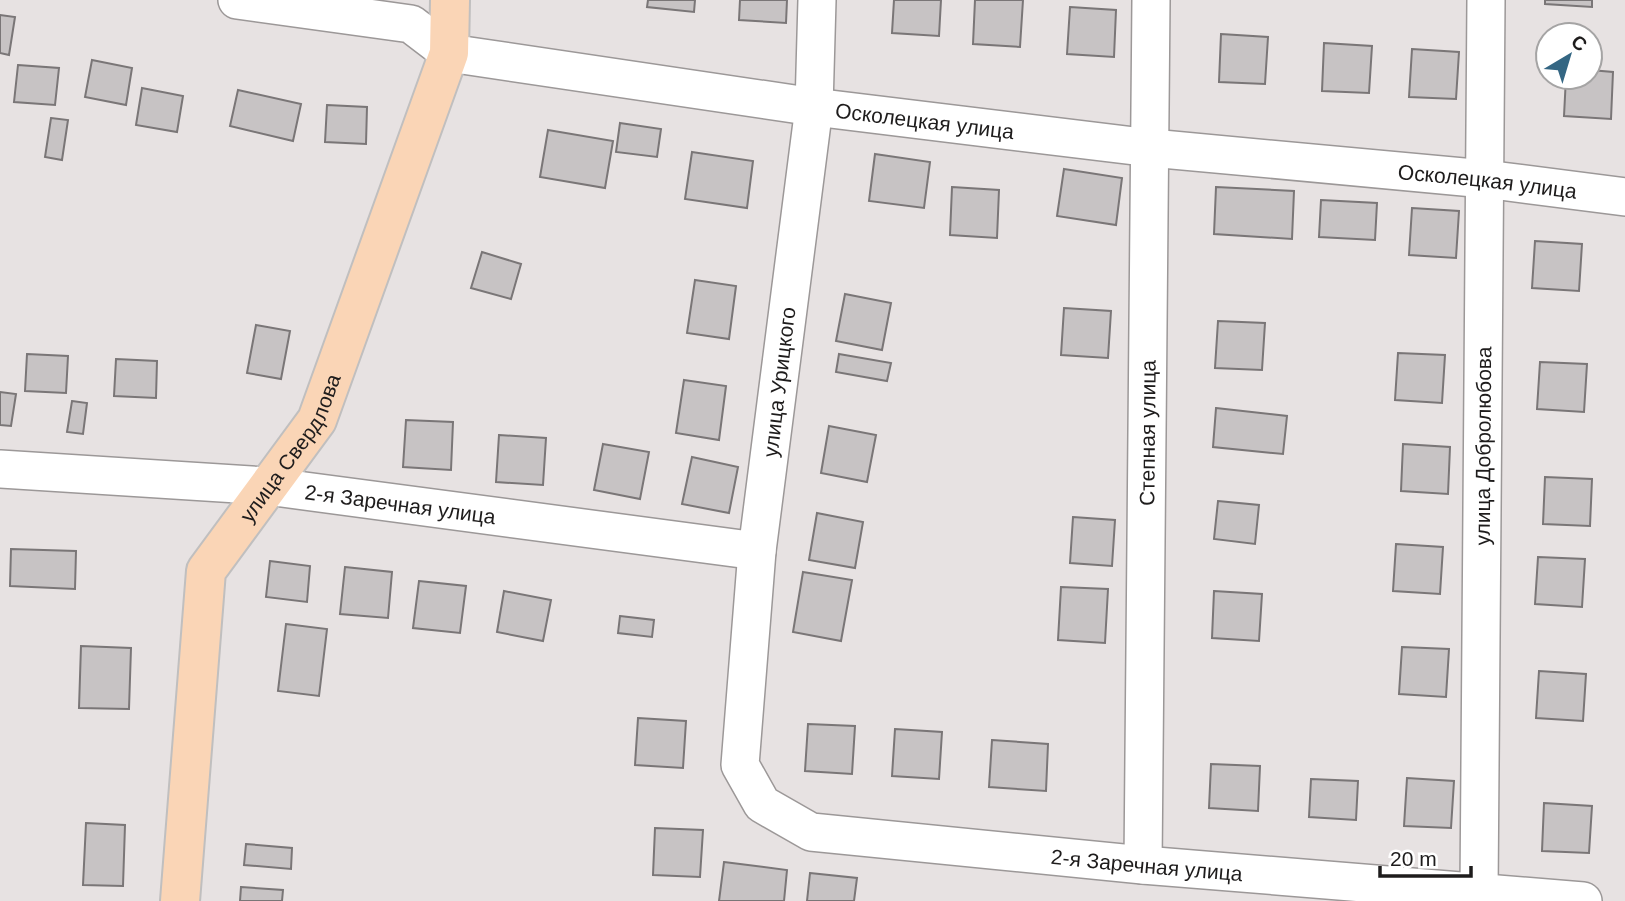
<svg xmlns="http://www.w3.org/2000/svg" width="1625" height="901" font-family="Arial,sans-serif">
<rect width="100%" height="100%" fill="#e7e2e2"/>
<!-- building -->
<path fill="#c7c3c4" stroke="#7a7677" stroke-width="2" d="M 648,0 L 695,0 L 694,12 L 647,7 Z
M 740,0 L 787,0 L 786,23 L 739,20 Z
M 894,0 L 941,0 L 939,36 L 892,33 Z
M 975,0 L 1023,0 L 1020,47 L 973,44 Z
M 1545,0 L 1592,0 L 1592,7 L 1545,4 Z
M 1070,7 L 1116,10 L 1114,57 L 1067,54 Z
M 0,15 L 15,17 L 9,55 L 0,53 Z
M 1221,34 L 1268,37 L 1265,84 L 1219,82 Z
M 1324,43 L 1372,46 L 1369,93 L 1322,91 Z
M 1412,49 L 1459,52 L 1456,99 L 1409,97 Z
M 92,60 L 132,68 L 126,105 L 85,97 Z
M 18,65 L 59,68 L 55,105 L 14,102 Z
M 1590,70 L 1613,72 L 1611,119 L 1564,116 L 1566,77 L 1590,77 Z
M 142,88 L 183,96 L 177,132 L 136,125 Z
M 238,90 L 301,104 L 293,141 L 230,126 Z
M 327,105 L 367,107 L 366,144 L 325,142 Z
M 51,118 L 68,120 L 62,160 L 45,157 Z
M 620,123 L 661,129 L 657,157 L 616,152 Z
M 548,130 L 613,141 L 605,188 L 540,177 Z
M 692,152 L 753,161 L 747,208 L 685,199 Z
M 875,154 L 930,162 L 924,208 L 869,201 Z
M 1064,169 L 1122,178 L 1116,225 L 1057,216 Z
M 952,187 L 999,190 L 997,238 L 950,235 Z
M 1216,187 L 1294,191 L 1292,239 L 1214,234 Z
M 1321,200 L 1377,203 L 1375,240 L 1319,237 Z
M 1412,208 L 1459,211 L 1456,258 L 1409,255 Z
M 1535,241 L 1582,244 L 1579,291 L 1532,288 Z
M 482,252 L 521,264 L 511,299 L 471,288 Z
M 695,280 L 736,286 L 729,339 L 687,333 Z
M 845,294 L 891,303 L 882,350 L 836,341 Z
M 1064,308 L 1111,311 L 1108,358 L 1061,355 Z
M 1218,321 L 1265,323 L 1262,370 L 1215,368 Z
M 256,325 L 290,331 L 281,379 L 247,373 Z
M 1398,353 L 1445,355 L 1442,403 L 1395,400 Z
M 27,354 L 68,356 L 66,393 L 25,391 Z
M 839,354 L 891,363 L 887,381 L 836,372 Z
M 116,359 L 157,361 L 156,398 L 114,396 Z
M 1540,362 L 1587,364 L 1584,412 L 1537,409 Z
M 684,380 L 726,386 L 719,440 L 676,433 Z
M 0,392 L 16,394 L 11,426 L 0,425 Z
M 72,401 L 87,403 L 83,434 L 67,432 Z
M 1216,408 L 1287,416 L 1283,454 L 1213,447 Z
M 406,420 L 453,422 L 451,470 L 403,467 Z
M 829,426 L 876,435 L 867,482 L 821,473 Z
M 499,435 L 546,438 L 543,485 L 496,482 Z
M 603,444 L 649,452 L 640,499 L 594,490 Z
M 1403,444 L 1450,447 L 1448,494 L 1401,491 Z
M 692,457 L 738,467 L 729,513 L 682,504 Z
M 1545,477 L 1592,479 L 1590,526 L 1543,524 Z
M 1218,501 L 1259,505 L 1255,544 L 1214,539 Z
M 817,513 L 863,522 L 855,568 L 809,560 Z
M 1073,517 L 1115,520 L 1112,566 L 1070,563 Z
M 1396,544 L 1443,547 L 1440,594 L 1393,591 Z
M 11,549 L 76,551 L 75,589 L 10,586 Z
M 1538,557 L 1585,559 L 1582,607 L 1535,604 Z
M 270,561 L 310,566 L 307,602 L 266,597 Z
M 345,567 L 392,572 L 388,618 L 340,614 Z
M 803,572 L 852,580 L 841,641 L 793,632 Z
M 419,581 L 466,586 L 460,633 L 413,628 Z
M 1061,587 L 1108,589 L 1105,643 L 1058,640 Z
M 504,591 L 551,600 L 543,641 L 497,632 Z
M 1214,591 L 1262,594 L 1259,641 L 1212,638 Z
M 620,616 L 654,620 L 652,637 L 618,633 Z
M 286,624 L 327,629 L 319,696 L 278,691 Z
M 81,646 L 131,648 L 129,709 L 79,708 Z
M 1402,647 L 1449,649 L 1446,697 L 1399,694 Z
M 1539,671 L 1586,674 L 1583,721 L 1536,718 Z
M 638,718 L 686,721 L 683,768 L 635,765 Z
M 808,724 L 855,726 L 852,774 L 805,771 Z
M 895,729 L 942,732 L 939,779 L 892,776 Z
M 992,740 L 1048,744 L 1046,791 L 989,787 Z
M 1211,764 L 1260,766 L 1258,811 L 1209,808 Z
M 1407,778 L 1454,781 L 1451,828 L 1404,826 Z
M 1311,779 L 1358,781 L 1356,820 L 1309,817 Z
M 1544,803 L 1592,806 L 1589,853 L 1542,851 Z
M 86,823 L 125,825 L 123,886 L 83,885 Z
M 655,828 L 703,830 L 700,877 L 653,875 Z
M 246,844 L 292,848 L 291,869 L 244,865 Z
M 724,862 L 787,870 L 784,901 L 719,901 Z
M 810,873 L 857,878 L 854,901 L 807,901 Z
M 241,887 L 283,890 L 282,901 L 240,901 Z"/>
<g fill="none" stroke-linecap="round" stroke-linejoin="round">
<!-- minor casing -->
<g stroke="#9c9898" stroke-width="40">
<g id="minor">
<path id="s1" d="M 237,0 L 411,24 L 449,53 L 814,107 L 1151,148 L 1485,179 L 1625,197"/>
<path id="s2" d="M 817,0 L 814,107 L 757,551 L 740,765 L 762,804 L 811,832 L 1143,865 L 1583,901"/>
<path id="s3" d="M 0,469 L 267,486 L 757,551"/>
<path id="s4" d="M 1143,865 L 1151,0"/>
<path id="s5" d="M 1479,892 L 1486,0"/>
</g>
</g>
<!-- major casing -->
<g stroke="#c0bfbf" stroke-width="42">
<g id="major">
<path id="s6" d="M 180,901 L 206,571 L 317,420 L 449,53 L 450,0"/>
</g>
</g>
<!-- minor -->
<use href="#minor" stroke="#fff" stroke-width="37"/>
<!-- major -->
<use href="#major" stroke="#fad5b6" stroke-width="38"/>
</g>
<g text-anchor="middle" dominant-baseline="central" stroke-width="6" stroke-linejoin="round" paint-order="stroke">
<!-- street labels -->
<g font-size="21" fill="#1e1c1c" stroke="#fff">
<text stroke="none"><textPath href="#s1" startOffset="704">Осколецкая улица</textPath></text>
<text stroke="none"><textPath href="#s1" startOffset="1270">Осколецкая улица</textPath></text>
<text transform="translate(779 382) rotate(-83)">улица Урицкого</text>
<text stroke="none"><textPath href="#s4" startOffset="432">Степная улица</textPath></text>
<text stroke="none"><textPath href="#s6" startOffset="481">улица Свердлова</textPath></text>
<text stroke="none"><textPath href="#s5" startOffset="446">улица Добролюбова</textPath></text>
<text stroke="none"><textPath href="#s3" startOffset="402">2-я Заречная улица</textPath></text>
<text stroke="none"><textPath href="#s2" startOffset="1208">2-я Заречная улица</textPath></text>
</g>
</g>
<!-- north arrow -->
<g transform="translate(1569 56) rotate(38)"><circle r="33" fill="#ffffff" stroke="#a5a4a4" stroke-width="2"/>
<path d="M0-5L12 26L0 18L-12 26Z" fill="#346683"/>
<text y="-10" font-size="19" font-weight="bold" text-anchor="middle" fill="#1e1c1c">С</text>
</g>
<!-- scale -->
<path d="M1380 866v10h91v-10" fill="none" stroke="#1e1c1c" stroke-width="3.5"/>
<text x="1390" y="866" font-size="21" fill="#1e1c1c" stroke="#ffffff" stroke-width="5" paint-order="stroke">20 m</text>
</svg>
